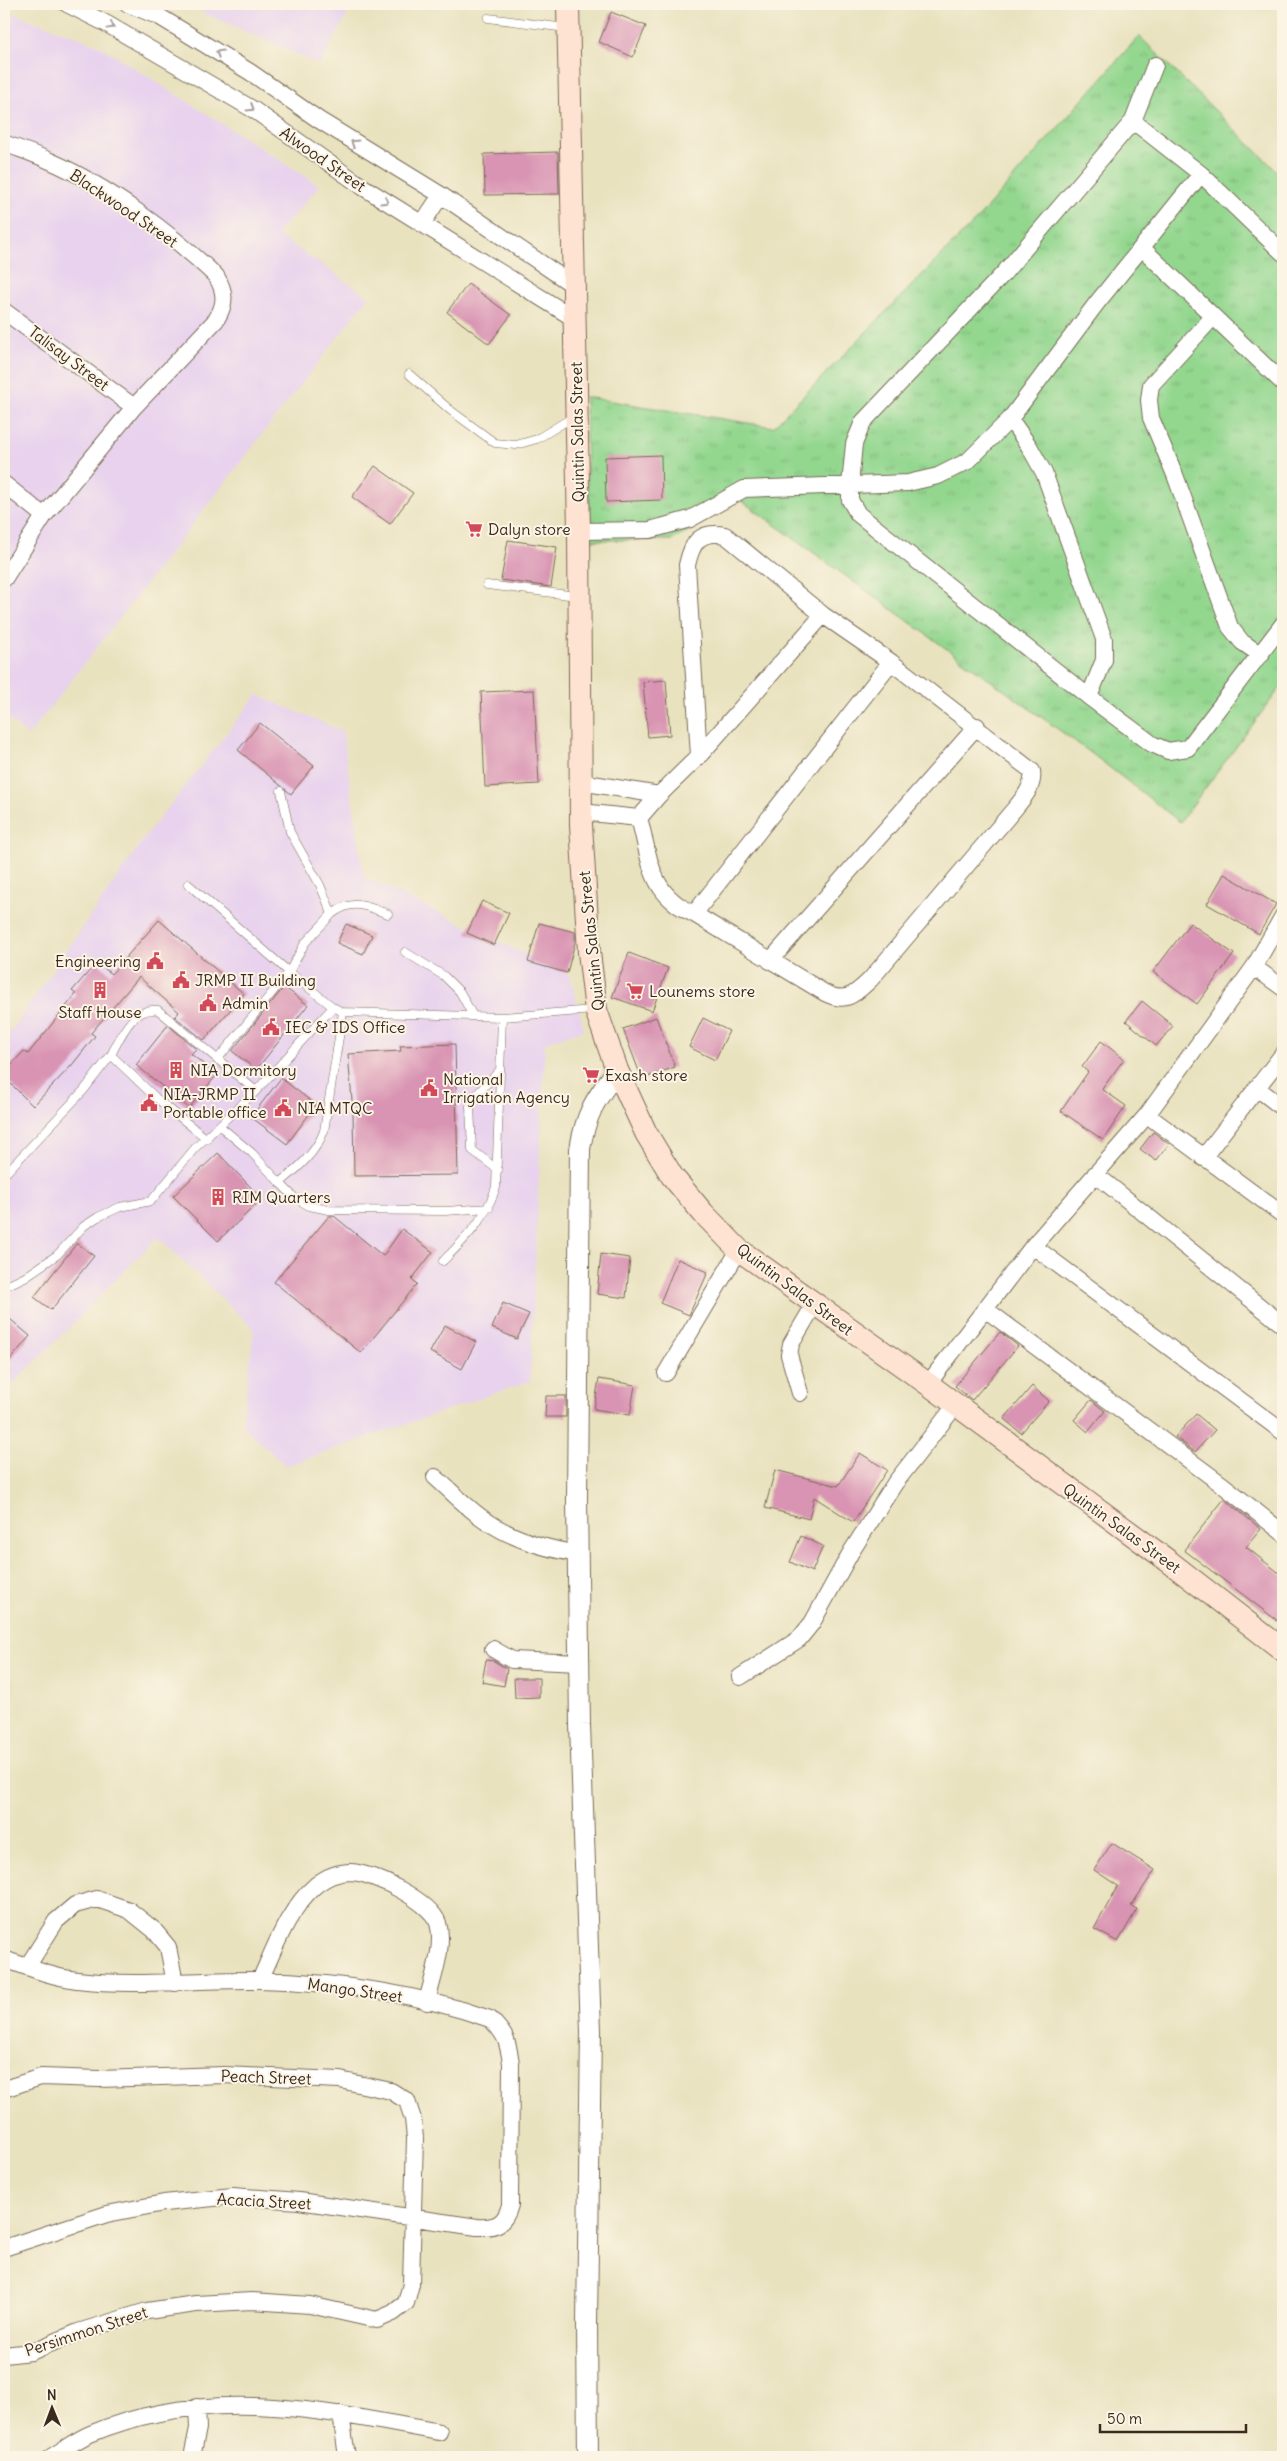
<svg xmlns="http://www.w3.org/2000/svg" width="1287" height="2461" font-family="Delius,sans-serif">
<defs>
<pattern id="grass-tufts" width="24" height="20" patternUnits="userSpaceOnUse" patternTransform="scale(1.25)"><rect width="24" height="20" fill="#93d78f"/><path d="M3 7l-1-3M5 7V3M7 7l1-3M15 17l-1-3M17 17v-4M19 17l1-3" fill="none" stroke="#80b97b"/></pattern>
</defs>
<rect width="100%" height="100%" fill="#fcf5e5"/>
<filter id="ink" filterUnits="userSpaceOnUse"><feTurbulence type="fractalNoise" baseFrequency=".02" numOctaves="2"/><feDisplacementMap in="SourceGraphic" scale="10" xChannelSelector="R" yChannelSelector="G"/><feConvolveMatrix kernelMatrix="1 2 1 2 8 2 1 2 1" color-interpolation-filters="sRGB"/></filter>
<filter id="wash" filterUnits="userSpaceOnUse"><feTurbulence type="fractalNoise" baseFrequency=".0096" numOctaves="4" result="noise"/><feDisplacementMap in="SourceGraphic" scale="20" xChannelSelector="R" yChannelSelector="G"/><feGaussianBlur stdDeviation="1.12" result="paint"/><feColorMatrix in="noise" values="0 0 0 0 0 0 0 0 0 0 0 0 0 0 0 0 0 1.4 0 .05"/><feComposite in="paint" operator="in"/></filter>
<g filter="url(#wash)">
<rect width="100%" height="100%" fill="#e9e2bf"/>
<!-- built -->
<path fill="#e8d2ee" d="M 184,4 L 353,4 L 320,65 Z
M 4,10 L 98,45 L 320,186 L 276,234 L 369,297 L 28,736 L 4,715 Z
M 257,695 L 342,731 L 364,877 L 570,976 L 584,1030 L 545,1042 L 530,1381 L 286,1466 L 242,1425 L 254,1329 L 158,1237 L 10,1387 L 4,1381 L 4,1041 L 148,833 Z"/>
<!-- grass -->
<path fill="url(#grass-tufts)" stroke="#678056" d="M 1139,36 L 1283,177 L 1283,684 L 1180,822 L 1091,753 L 728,491 L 708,520 L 672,540 L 589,540 L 585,397 L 773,427 L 978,218 Z"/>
<g id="blocks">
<!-- building -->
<path fill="#d994b3" d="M 611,12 L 646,26 L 633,57 L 599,42 Z
M 558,152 L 559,194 L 485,195 L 484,154 Z
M 468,284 L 511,315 L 489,344 L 447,312 Z
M 661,455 L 662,500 L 606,502 L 605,457 Z
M 375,466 L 413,493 L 390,524 L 352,497 Z
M 508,540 L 557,547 L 551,587 L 501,580 Z
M 666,680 L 670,735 L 648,737 L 643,682 Z
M 534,690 L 539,784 L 485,787 L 481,692 Z
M 260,723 L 314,766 L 291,794 L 238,750 Z
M 1224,874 L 1276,904 L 1259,934 L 1207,904 Z
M 482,901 L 509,913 L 494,945 L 467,933 Z
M 159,920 L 244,994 L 204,1040 L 175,1017 L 179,1012 L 139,977 L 91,1033 L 95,1036 L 72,1065 L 33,1106 L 4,1077 L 4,1072 L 24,1051 L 28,1054 L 76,994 L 72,991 L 97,962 L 111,974 Z
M 539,923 L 575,932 L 575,942 L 567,973 L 528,962 Z
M 1190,923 L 1234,954 L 1197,1004 L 1153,972 Z
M 346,924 L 372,935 L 363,954 L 337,943 Z
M 629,953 L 668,968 L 652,1011 L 612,997 Z
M 284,987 L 308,1005 L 256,1070 L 232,1051 Z
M 1142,1001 L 1173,1026 L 1156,1046 L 1126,1021 Z
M 656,1017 L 675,1067 L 642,1079 L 623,1029 Z
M 703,1018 L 729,1031 L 715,1060 L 689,1047 Z
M 168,1025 L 196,1049 L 191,1054 L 217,1075 L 189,1108 L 136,1065 Z
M 1101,1041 L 1124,1059 L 1102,1089 L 1126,1106 L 1103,1140 L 1061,1111 L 1088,1072 L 1082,1067 Z
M 455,1044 L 458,1175 L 354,1176 L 353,1112 L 348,1054 L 401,1051 L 400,1046 Z
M 281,1078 L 316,1105 L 287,1144 L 251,1117 Z
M 1153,1132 L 1169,1144 L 1156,1161 L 1140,1149 Z
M 218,1153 L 262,1199 L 218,1241 L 173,1196 Z
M 329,1216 L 334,1216 L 383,1256 L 402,1229 L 433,1252 L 412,1279 L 417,1284 L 361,1353 L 274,1282 Z
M 77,1243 L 94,1256 L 51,1310 L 34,1297 Z
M 601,1254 L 630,1258 L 626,1298 L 597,1294 Z
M 678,1259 L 708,1272 L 689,1315 L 660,1303 Z
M 503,1303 L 529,1314 L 517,1339 L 492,1328 Z
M 4,1314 L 30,1336 L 4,1367 Z
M 445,1325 L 476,1342 L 462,1369 L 430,1352 Z
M 1000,1332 L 1018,1346 L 972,1400 L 955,1386 Z
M 599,1379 L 635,1385 L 630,1415 L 594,1409 Z
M 1032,1386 L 1049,1401 L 1021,1433 L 1004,1419 Z
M 546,1396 L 566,1396 L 566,1417 L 545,1417 Z
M 1091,1400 L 1105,1411 L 1088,1432 L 1074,1420 Z
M 1196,1414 L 1215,1430 L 1195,1452 L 1175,1437 Z
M 860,1453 L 887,1470 L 853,1522 L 814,1497 L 809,1519 L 765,1508 L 775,1470 L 838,1486 Z
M 1224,1499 L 1261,1529 L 1246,1547 L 1283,1576 L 1283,1625 L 1184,1550 Z
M 801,1536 L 823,1546 L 812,1572 L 790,1562 Z
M 486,1660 L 494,1661 L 507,1669 L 504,1686 L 482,1682 Z
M 514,1678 L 539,1678 L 539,1697 L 515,1698 Z
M 1112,1843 L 1155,1870 L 1131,1906 L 1137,1909 L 1118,1942 L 1094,1929 L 1118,1886 L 1094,1870 Z"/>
</g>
</g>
<g filter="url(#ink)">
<use href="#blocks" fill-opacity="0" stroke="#786a56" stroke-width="1"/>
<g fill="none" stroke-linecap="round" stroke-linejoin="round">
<!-- service casing -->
<g stroke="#786a56" stroke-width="9">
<path id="service" d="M 488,18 L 566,28
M 409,374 L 450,410 L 495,443 L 516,445 L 537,439 L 573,417
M 487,585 L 577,596
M 188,884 L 289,972 L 333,1007 L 343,1012 L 502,1017 L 594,1010
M 332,914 C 354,898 365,906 388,914
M 405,952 L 444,976 L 460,992 L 473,1016
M 111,1055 C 121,1036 132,1007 158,1010 L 256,1091
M 217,1060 L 289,972 L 305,943 L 332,914 L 320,885 L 290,832 L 281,791
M 221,1127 L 252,1153 L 280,1183 C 298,1168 316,1153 324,1131 L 343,1012
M 498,1170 L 472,1150 L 470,1106 L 473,1098 L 500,1070
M 4,1175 L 84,1090 L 111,1055 L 156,1098 L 207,1139
M 280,1183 L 294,1197 L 309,1206 L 329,1210 L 445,1211 L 489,1208
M 443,1261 C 466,1238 486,1219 496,1187 L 502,1017
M 4,1287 L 25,1277 L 57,1255 L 84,1226 L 98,1217 L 120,1207 L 151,1201 L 195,1148 L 256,1091 L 333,1007"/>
</g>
<!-- minor casing -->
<g stroke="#786a56" stroke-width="18">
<path id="minor" d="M 67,4 L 107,24 L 254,110 L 363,187 L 575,319
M 128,4 L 160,17 L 250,72 L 319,120 L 441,195 L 573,285
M 1155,65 L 1133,121 L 1004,273 L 863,422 L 854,444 L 850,485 L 850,500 L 858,514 L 1089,697 L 1152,744 L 1168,751 L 1188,748 L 1283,624
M 1133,121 L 1201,174 L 1283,253
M 4,143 C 19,149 35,154 50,161 C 107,186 171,233 216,276 C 226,292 226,304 216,320 L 134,407 L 44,516 L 4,579
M 422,224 L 441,195
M 1143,249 L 1283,383
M 4,311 L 134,407
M 1213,317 L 1151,385 L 1149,400 L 1151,418 L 1175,475 L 1230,627 L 1242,642 L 1261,655
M 1010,419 L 1029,446 L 1044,473 L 1104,639 L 1104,660 L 1089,697
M 4,484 L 44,516
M 579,531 L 650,530 L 690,519 L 744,489 L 908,483 L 938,476 L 968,461 L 1010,419 L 1096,304 L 1201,174
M 823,615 L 725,535 C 700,530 692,542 687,565 L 699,756 L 659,795 L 639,818 C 651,861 649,894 694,914 L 891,662
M 581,782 L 659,795
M 581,812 L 639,818
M 694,914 L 825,993 C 846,1004 855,994 870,980 L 1011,813 C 1021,801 1035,787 1032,771 L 891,662 L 823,615 L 699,756
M 770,961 L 977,726
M 1254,967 L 1283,988
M 1257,1088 L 1283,1108
M 1147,1115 L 1283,1215
M 1203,1158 L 1283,1054
M 1095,1174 L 1283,1325
M 1033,1246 L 1283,1432
M 985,1309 L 1224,1486 L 1283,1533
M 666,1373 L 739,1250
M 928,1384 L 1033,1246 L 1147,1115 L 1254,967 L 1283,916
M 800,1393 L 789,1355 L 791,1344 L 814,1305
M 435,1477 C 451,1491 467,1508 485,1520 C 512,1539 546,1549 579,1554
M 493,1649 L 512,1660 L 580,1663
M 740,1677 L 799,1639 L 812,1623 L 851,1552 L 895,1483 L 955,1406
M 4,1959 C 27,1967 52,1977 77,1980 C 137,1987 198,1979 259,1980 C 337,1982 416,1993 490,2019 C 506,2034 508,2042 511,2063 L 510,2205 C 505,2224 496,2228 477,2227 L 299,2201 L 233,2196 L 164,2203 L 107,2214 L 4,2248
M 27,1967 L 56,1921 L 75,1905 L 97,1899 L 129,1910 L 154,1930 L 168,1947 L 175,1983
M 260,1980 C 275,1948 288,1909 316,1885 C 326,1877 339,1872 351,1872 C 374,1873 430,1901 438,1923 C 445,1946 432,1979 427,2002
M 4,2089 L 41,2077 L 99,2079 L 224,2075 L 340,2080 L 391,2091 L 407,2101 L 413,2119 L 415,2138 L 411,2284 L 406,2303 L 393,2313 L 377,2320 L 310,2305 L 252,2301 L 196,2304 L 147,2311 L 78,2332 L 31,2352 L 4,2355
M 341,2414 L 347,2457
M 51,2457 C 63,2450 76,2440 90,2434 C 206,2385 320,2410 439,2432
M 192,2457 L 198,2428 L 197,2407"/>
</g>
<!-- tertiary casing -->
<g stroke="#786a56" stroke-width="22">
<path id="tertiary" d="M 588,2457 L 587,2322 L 591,2031 L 580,1725 L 577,1499 L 580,1149 C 586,1112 596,1099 617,1070"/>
</g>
<!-- secondary casing -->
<g stroke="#786a56" stroke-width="24">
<path id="secondary" d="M 568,4 L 579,531 L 581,825 L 589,952 L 596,1010 L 617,1070 L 646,1133 L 672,1176 L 703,1213 L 739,1250 L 928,1384 L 1167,1560 L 1283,1650"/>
</g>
<!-- service -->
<use href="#service" stroke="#fff" stroke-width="8"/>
<!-- minor -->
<use href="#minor" stroke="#fff" stroke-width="16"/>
<!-- tertiary -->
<use href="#tertiary" stroke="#fff" stroke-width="20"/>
<!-- secondary -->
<use href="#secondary" stroke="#fee3d2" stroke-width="22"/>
</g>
<!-- one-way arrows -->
<defs><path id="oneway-chevron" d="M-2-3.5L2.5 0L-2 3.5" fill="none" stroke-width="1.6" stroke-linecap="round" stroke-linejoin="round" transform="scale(1.25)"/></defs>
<g stroke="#a79f9a">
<use href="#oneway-chevron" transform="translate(111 26) rotate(29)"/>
<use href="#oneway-chevron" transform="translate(219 53) rotate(-149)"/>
<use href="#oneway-chevron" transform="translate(251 108) rotate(32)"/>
<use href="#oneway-chevron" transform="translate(354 143) rotate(-148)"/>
<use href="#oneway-chevron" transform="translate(385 201) rotate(32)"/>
</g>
</g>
<!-- icons -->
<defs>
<g id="supermarket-bare" transform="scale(1.35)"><path d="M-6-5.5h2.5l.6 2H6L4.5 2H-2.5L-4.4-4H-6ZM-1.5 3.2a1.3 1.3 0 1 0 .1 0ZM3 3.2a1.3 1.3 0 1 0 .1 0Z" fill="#d1495b" stroke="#fcf5e5" stroke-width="2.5" paint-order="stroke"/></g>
<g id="civic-bare" transform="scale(1.35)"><path d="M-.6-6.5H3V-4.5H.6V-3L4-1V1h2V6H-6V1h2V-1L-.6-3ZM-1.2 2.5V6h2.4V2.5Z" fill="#d1495b" stroke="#fcf5e5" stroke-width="2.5" paint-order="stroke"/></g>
<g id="building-bare" transform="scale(1.35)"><path d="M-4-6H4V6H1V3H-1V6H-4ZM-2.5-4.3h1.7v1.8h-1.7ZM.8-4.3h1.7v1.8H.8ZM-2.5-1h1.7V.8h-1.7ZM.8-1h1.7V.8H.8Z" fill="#d1495b" stroke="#fcf5e5" stroke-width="2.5" paint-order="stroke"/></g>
</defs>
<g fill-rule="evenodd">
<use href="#supermarket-bare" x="474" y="529"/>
<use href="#civic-bare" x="155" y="961"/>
<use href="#civic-bare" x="181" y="980"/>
<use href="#building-bare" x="100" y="990"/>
<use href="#supermarket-bare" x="635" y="991"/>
<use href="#civic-bare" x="208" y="1003"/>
<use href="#civic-bare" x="271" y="1027"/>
<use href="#building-bare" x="176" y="1070"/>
<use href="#supermarket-bare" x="591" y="1075"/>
<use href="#civic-bare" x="429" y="1088"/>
<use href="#civic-bare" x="149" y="1103"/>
<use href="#civic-bare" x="283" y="1108"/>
<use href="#building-bare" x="218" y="1197"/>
</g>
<g text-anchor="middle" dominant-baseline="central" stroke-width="4" stroke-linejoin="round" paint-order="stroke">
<!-- street labels -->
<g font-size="16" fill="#3b2a1e" stroke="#fcf5e5">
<text transform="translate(323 159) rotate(35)">Alwood Street</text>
<text transform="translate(124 208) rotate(34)">Blackwood Street</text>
<text transform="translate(69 358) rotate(37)">Talisay Street</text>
<text transform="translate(577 432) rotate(-91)">Quintin Salas Street</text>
<text transform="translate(591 941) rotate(-96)">Quintin Salas Street</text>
<text transform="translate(795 1289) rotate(37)">Quintin Salas Street</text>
<text transform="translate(1122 1528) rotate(36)">Quintin Salas Street</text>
<text transform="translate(355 1990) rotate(8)">Mango Street</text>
<text transform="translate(266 2077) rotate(2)">Peach Street</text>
<text transform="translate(264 2201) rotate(3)">Acacia Street</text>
<text transform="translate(86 2331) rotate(-18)">Persimmon Street</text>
</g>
<!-- poi labels -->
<g font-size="16" fill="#3b2a1e" stroke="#fcf5e5" text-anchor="start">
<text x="488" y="529">Dalyn store</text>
<text x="141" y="961" text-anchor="end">Engineering</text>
<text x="195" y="980">JRMP II Building</text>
<text x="649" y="991">Lounems store</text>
<text x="222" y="1003">Admin</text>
<text x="100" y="1012" text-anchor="middle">Staff House</text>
<text x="285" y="1027">IEC &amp; IDS Office</text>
<text x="190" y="1070">NIA Dormitory</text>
<text x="605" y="1075">Exash store</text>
<text x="443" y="1079">National<tspan x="443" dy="18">Irrigation Agency</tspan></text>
<text x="163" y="1094">NIA-JRMP II<tspan x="163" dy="18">Portable office</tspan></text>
<text x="297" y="1108">NIA MTQC</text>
<text x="232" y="1197">RIM Quarters</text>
</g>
</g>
<!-- margin -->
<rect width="1287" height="2461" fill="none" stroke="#fcf5e5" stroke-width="20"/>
<!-- north arrow -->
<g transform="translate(52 2408) rotate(359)" stroke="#fcf5e5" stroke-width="4" paint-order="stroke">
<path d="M0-4L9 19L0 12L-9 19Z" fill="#3b2a1e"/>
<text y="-8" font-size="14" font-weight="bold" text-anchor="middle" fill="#3b2a1e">N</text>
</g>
<!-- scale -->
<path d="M1100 2424v8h146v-8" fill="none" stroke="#3b2a1e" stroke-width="2.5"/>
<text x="1107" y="2424" font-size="15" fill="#3b2a1e" stroke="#fcf5e5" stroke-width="4" paint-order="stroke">50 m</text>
</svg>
